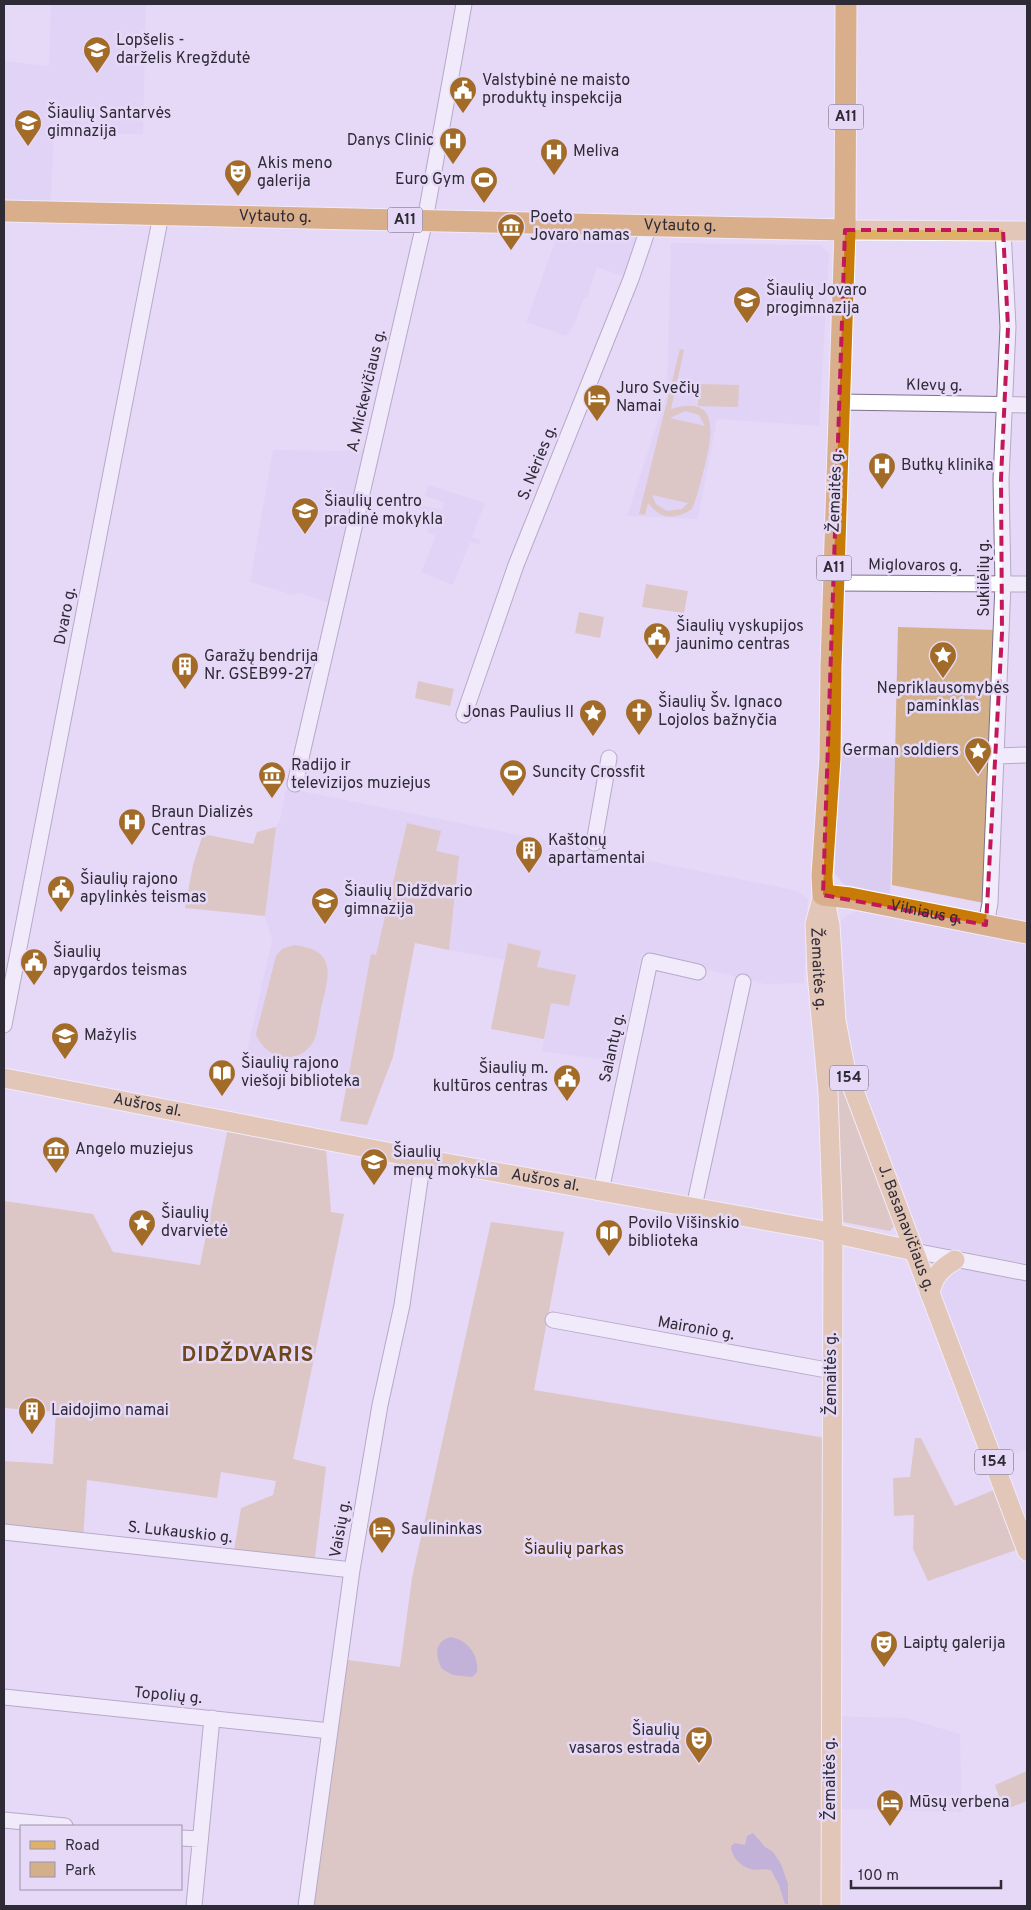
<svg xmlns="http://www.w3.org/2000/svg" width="1031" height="1910" font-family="Overpass,sans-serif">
<rect width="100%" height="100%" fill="#e5d9f7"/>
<!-- built -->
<path fill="#dbccf1" d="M 51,4 L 146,4 L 143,134 L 54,134 L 50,209 L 4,207 L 4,61 L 49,66 Z
M 559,231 L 648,236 L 631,279 L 597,267 L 587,299 L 584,298 L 574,325 L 566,336 L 526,322 Z
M 671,243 L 821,245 L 829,254 L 819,426 L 717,419 L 698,519 L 627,516 L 667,393 Z
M 374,441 L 336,605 L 300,593 L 293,595 L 250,582 L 273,450 L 360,451 Z
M 428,485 L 485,503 L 472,537 L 481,540 L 479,545 L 470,542 L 453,585 L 421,572 L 436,536 L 427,532 L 429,526 L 438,528 L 443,517 L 441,515 L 415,509 L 416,504 L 442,510 L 444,502 L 425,496 Z
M 837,754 L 895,755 L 890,894 L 843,884 L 835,874 Z
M 286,788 L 798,891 L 808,899 L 804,983 L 765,984 L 642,953 L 619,1062 L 542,1051 L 551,1003 L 537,967 L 541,951 L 508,943 L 504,960 L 449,950 L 459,856 L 376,955 L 371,955 L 348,1076 L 246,1055 L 272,941 L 265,916 L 276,827 L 280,820 Z
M 856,911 L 1027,944 L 1027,1264 L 928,1245 L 921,1242 L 915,1232 L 852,1063 L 837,929 L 844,917 Z
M 957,1267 L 1027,1280 L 1027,1449 L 1000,1459 L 936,1287 Z
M 831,1716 L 906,1718 L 960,1734 L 962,1812 L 831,1809 Z"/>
<!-- green -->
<path fill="#d3af8a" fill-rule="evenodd" d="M 680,349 L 684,350 L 671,409 C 719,394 713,432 705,465 C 701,480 698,495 692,509 C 675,520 661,520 648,503 L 645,515 L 639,514 ZM 685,411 L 699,415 L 705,426 L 670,418 ZM 652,495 L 688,503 L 682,509 L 667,511 L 656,504 Z
M 698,384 L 739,385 L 738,407 L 698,406 Z
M 646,584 L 688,591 L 684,613 L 642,607 Z
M 579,612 L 604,617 L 600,638 L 575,633 Z
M 898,627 L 996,630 L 984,903 L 892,885 Z
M 418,681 L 454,689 L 450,706 L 415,698 Z
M 407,823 L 441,831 L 436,851 L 459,856 L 449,950 L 415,943 L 393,1057 L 367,1125 L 340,1121 L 371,954 L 376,955 Z
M 276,827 L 265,916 L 185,908 L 193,865 L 203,834 L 253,844 L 257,832 Z
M 508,943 L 541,951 L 537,967 L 576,975 L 569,1006 L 551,1003 L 544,1039 L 491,1029 Z
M 294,945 C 338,950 329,975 321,1008 C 319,1018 318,1033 313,1042 C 298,1067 265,1059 256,1034 L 276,956 L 282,949 Z
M 837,1067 L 896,1224 L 890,1231 L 843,1222 L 838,1216 L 835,1068 Z
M 228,1128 L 326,1148 L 331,1212 L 344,1214 L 293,1459 L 326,1467 L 314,1565 L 233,1556 L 241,1508 L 273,1495 L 276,1481 L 221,1472 L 217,1498 L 87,1480 L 83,1540 L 4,1532 L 4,1461 L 53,1464 L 56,1412 L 4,1408 L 4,1201 L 93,1214 L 113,1252 L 200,1265 Z
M 491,1222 L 564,1232 L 534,1390 L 832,1439 L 822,1906 L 306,1906 L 341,1659 L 400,1667 L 412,1578 Z
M 915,1438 L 921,1438 L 955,1506 L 994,1490 L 1019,1549 L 928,1581 L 913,1549 L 914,1515 L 894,1516 L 893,1478 L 910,1477 Z
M 1027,1771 L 1027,1801 L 1004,1810 L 995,1785 Z"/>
<!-- water -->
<path fill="#9782b3" d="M 451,1637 C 467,1640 479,1654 477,1672 L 472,1677 L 453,1675 L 442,1669 C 435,1656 434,1641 451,1637 Z
M 753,1833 L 765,1847 L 773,1852 L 781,1864 L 788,1884 L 788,1904 L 785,1904 L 779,1885 L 771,1870 C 764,1868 757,1871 750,1869 C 741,1866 731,1857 731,1846 L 735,1843 L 745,1845 L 747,1836 Z"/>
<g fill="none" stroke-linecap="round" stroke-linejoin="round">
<!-- minor casing -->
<g stroke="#7c718c" stroke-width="17">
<path id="minor" d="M 839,402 L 1027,405
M 833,583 L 1027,584
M 464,715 L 516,565 L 631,279 L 649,226
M 996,756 L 1027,755
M 295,784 L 425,220 L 464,4
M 594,843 L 609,758
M 986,925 L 990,903 L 1003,584 L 1001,479 L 1008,327 L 1003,230
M 4,1025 L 161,215
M 601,1191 L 650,961 L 698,972
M 694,1207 L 743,982
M 914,1251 L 1027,1273
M 553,1320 L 832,1371
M 4,1532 L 352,1570
M 4,1697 L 330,1731
M 4,1820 L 65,1826
M 181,1838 L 200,1839
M 194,1906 L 212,1718
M 306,1906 L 352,1570 L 380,1405 L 402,1305 L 423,1159"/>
</g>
<!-- major casing -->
<g stroke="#fff" stroke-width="21">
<g id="major">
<path d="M 845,230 L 1027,231"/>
<path id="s1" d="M 823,895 L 815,924 L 817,973 L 828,1093 L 833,1232 L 831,1906"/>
<path id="s2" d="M 824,897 L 830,925 L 836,1021 L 845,1067 L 1027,1551"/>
<path id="s3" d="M 4,1078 L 423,1159 L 819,1230 L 914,1251"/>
<path d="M 930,1294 C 933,1277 940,1269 955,1260"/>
</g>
</g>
<!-- highway casing -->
<g stroke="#fff" stroke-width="23">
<g id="highway">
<path id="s4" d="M 846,4 L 845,230 L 831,667 L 830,758 L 822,876 L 823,895 L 850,898 L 1027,933"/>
<path id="s5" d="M 4,211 L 845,230"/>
</g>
</g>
<!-- minor -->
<use href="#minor" stroke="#fff" stroke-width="15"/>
<!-- major -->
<use href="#major" stroke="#deb06a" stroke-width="19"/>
<!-- highway -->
<use href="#highway" stroke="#c87b07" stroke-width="21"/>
</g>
<!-- marked area -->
<path d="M0 0H1031V1910H0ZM 845,230 L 1003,230 L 1008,327 L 1001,479 L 1002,633 L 986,925 L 823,895 Z" fill="#e5d9f7" fill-opacity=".55" fill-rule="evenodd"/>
<path fill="none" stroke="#c2185b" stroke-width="4" stroke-dasharray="10 6" stroke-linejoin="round" d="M 845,230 L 1003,230 L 1008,327 L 1001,479 L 1002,633 L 986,925 L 823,895 Z"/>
<!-- icons -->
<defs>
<g id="school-pin" transform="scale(1.4375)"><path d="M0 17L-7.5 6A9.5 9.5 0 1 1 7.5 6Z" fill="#a36b28" stroke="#e5d9f7"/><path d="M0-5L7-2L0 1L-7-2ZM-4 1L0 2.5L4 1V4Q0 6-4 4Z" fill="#fff"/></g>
<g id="civic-pin" transform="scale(1.4375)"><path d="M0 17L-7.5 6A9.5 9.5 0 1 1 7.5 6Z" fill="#a36b28" stroke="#e5d9f7"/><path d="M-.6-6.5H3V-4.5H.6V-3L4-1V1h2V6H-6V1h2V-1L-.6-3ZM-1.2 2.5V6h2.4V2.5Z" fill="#fff"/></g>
<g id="hospital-pin" transform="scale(1.4375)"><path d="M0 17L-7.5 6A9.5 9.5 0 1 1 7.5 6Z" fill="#a36b28" stroke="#e5d9f7"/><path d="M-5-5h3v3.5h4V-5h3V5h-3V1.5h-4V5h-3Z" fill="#fff"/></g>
<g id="theatre-pin" transform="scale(1.4375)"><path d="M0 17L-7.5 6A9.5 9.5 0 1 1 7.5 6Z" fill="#a36b28" stroke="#e5d9f7"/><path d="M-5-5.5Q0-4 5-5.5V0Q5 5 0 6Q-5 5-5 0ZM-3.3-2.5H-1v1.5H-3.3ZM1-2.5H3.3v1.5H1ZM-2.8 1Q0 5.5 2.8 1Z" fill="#fff"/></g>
<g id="stadium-pin" transform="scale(1.4375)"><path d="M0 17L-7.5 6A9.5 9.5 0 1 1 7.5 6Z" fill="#a36b28" stroke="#e5d9f7"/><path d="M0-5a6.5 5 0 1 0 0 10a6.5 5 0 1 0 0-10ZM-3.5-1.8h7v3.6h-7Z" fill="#fff"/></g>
<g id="museum-pin" transform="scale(1.4375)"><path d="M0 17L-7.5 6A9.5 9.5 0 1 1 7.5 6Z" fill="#a36b28" stroke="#e5d9f7"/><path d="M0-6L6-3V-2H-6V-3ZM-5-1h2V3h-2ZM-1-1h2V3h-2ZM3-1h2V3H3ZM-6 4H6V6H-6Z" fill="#fff"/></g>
<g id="hotel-pin" transform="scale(1.4375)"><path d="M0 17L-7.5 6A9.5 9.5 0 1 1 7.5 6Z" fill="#a36b28" stroke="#e5d9f7"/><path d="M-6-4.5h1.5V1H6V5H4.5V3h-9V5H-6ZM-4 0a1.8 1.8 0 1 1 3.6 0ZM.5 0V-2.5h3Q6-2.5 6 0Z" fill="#fff"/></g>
<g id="sight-pin" transform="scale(1.4375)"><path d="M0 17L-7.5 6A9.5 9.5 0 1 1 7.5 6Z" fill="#a36b28" stroke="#e5d9f7"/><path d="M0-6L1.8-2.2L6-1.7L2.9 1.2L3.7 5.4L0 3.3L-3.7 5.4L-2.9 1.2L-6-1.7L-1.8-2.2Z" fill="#fff"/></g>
<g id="building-pin" transform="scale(1.4375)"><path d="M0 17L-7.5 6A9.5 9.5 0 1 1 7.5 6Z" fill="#a36b28" stroke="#e5d9f7"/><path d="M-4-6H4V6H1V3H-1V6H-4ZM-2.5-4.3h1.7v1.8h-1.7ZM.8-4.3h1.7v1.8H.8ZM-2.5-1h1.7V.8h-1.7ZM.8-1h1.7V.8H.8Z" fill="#fff"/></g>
<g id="church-pin" transform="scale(1.4375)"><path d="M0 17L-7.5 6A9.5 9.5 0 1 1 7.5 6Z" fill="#a36b28" stroke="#e5d9f7"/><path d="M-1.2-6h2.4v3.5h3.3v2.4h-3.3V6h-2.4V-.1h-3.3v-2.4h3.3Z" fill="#fff"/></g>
<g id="library-pin" transform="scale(1.4375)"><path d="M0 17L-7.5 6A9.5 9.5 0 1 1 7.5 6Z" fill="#a36b28" stroke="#e5d9f7"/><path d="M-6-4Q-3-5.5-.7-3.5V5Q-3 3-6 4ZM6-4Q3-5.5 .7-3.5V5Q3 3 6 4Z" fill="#fff"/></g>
</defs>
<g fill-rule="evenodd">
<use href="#school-pin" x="97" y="50"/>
<use href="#civic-pin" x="463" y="90"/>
<use href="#school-pin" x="28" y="123"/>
<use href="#hospital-pin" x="453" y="141"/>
<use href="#hospital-pin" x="554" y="152"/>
<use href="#theatre-pin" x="238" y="173"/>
<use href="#stadium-pin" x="484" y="180"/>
<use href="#museum-pin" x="511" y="227"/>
<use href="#school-pin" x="747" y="300"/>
<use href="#hotel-pin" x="597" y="398"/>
<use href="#hospital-pin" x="882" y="466"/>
<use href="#school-pin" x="305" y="511"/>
<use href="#civic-pin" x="657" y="636"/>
<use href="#sight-pin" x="943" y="655"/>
<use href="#building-pin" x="185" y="666"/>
<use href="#church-pin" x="639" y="712"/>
<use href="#sight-pin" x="593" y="713"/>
<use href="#sight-pin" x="978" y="751"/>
<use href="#stadium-pin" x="513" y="773"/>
<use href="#museum-pin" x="272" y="775"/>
<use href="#hospital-pin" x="132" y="822"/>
<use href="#building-pin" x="529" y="850"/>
<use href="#civic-pin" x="61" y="889"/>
<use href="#school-pin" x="325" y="901"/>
<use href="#civic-pin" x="34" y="962"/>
<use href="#school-pin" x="65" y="1036"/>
<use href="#library-pin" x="222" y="1073"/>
<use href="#civic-pin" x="567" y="1078"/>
<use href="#museum-pin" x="56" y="1150"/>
<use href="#school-pin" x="374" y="1162"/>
<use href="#sight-pin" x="142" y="1223"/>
<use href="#library-pin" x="609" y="1233"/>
<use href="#building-pin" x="32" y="1411"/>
<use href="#hotel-pin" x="382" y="1530"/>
<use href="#theatre-pin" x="884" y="1644"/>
<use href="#theatre-pin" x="699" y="1740"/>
<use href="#hotel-pin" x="890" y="1803"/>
</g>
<g text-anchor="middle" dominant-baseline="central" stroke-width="5" stroke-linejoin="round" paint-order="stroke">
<!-- shield labels -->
<g fill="#e5d9f7" stroke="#665f70" stroke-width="1">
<rect x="828.5" y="104.5" width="35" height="25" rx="4"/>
<rect x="387.5" y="207.5" width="35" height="25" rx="4"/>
<rect x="816.5" y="555.5" width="35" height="25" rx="4"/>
<rect x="830" y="1065.5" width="38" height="25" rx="4"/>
<rect x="975" y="1449.5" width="38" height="25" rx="4"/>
</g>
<g font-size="15" font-weight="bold" fill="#2f2b36">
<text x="846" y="117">A11</text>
<text x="405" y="220">A11</text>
<text x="834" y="568">A11</text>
<text x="849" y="1078">154</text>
<text x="994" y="1462">154</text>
</g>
<!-- poi labels -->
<g font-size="16" fill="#2f2b36" stroke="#e5d9f7" text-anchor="start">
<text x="116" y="41">Lopšelis -<tspan x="116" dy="18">darželis Kregždutė</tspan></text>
<text x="482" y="81">Valstybinė ne maisto<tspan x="482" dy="18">produktų inspekcija</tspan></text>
<text x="47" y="114">Šiaulių Santarvės<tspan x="47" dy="18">gimnazija</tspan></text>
<text x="434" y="141" text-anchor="end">Danys Clinic</text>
<text x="573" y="152">Meliva</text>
<text x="257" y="164">Akis meno<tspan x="257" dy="18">galerija</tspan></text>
<text x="465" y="180" text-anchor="end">Euro Gym</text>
<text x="530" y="218">Poeto<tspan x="530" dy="18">Jovaro namas</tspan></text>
<text x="766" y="291">Šiaulių Jovaro<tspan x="766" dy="18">progimnazija</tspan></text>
<text x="616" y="389">Juro Svečių<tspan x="616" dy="18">Namai</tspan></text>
<text x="901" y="466">Butkų klinika</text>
<text x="324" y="502">Šiaulių centro<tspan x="324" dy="18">pradinė mokykla</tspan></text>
<text x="676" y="627">Šiaulių vyskupijos<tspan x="676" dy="18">jaunimo centras</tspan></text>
<text x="204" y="657">Garažų bendrija<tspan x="204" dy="18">Nr. GSEB99-27</tspan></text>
<text x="943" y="689" text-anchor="middle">Nepriklausomybės<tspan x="943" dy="18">paminklas</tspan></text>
<text x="658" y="703">Šiaulių Šv. Ignaco<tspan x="658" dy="18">Lojolos bažnyčia</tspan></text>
<text x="574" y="713" text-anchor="end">Jonas Paulius II</text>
<text x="959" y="751" text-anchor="end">German soldiers</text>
<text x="291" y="766">Radijo ir<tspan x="291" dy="18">televizijos muziejus</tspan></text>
<text x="532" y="773">Suncity Crossfit</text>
<text x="151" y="813">Braun Dializės<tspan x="151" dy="18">Centras</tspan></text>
<text x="548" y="841">Kaštonų<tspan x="548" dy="18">apartamentai</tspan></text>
<text x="80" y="880">Šiaulių rajono<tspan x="80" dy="18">apylinkės teismas</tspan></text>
<text x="344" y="892">Šiaulių Didždvario<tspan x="344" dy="18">gimnazija</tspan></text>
<text x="53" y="953">Šiaulių<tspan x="53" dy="18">apygardos teismas</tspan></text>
<text x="84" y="1036">Mažylis</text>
<text x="241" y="1064">Šiaulių rajono<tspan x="241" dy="18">viešoji biblioteka</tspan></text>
<text x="548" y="1069" text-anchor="end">Šiaulių m.<tspan x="548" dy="18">kultūros centras</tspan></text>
<text x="75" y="1150">Angelo muziejus</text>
<text x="393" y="1153">Šiaulių<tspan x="393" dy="18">menų mokykla</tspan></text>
<text x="161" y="1214">Šiaulių<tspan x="161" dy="18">dvarvietė</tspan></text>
<text x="628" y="1224">Povilo Višinskio<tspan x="628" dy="18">biblioteka</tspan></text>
<text x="51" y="1411">Laidojimo namai</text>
<text x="401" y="1530">Saulininkas</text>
<text x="903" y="1644">Laiptų galerija</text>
<text x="680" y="1731" text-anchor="end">Šiaulių<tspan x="680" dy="18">vasaros estrada</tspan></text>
<text x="909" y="1803">Mūsų verbena</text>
</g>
<!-- street labels -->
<g font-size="16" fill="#2f2b36" stroke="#e5d9f7">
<text stroke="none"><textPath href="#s5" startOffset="271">Vytauto g.</textPath></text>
<text stroke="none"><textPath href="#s5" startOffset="676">Vytauto g.</textPath></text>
<text transform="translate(934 386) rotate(1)">Klevų g.</text>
<text transform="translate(367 391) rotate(-77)">A. Mickevičiaus g.</text>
<text transform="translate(538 463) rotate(-68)">S. Nėries g.</text>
<text transform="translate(836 491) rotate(-88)">Žemaitės g.</text>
<text transform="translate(915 566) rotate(1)">Miglovaros g.</text>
<text transform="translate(985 578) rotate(-90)">Sukilėlių g.</text>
<text transform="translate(66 616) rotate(-79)">Dvaro g.</text>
<text stroke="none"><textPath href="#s4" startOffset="996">Vilniaus g.</textPath></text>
<text stroke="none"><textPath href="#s1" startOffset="75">Žemaitės g.</textPath></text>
<text transform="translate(613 1048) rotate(-78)">Salantų g.</text>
<text stroke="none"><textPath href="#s3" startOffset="146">Aušros al.</textPath></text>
<text stroke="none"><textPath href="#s3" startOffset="551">Aušros al.</textPath></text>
<text stroke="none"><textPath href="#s2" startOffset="344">J. Basanavičiaus g.</textPath></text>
<text transform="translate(696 1329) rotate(10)">Maironio g.</text>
<text transform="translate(832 1374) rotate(-90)">Žemaitės g.</text>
<text transform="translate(341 1529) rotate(-80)">Vaisių g.</text>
<text transform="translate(180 1533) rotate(6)">S. Lukauskio g.</text>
<text transform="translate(168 1696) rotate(5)">Topolių g.</text>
<text transform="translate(831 1779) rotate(-90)">Žemaitės g.</text>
</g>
<!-- park labels -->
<g font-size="16" fill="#452905" stroke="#e5d9f7">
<text x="574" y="1550">Šiaulių parkas</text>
</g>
<!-- district labels -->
<g font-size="21" font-weight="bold" letter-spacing="1" fill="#6e4719" stroke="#e5d9f7">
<text x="248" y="1355">DIDŽDVARIS</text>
</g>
</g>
<!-- border -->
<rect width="1031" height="1910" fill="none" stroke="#2f2b36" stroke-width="10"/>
<!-- legend -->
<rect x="20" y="1825" width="162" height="65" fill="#e5d9f7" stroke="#9c93aa"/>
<rect x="30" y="1841" width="25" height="8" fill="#deb06a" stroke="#9c93aa"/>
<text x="65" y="1850" font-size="15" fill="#2f2b36">Road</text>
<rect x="30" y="1862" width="25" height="15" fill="#d3af8a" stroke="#9c93aa"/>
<text x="65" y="1875" font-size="15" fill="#2f2b36">Park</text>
<!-- scale -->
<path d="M851 1880v8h150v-8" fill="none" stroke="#2f2b36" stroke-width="2.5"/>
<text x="858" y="1880" font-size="15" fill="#2f2b36" stroke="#e5d9f7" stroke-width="4" paint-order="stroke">100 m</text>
</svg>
